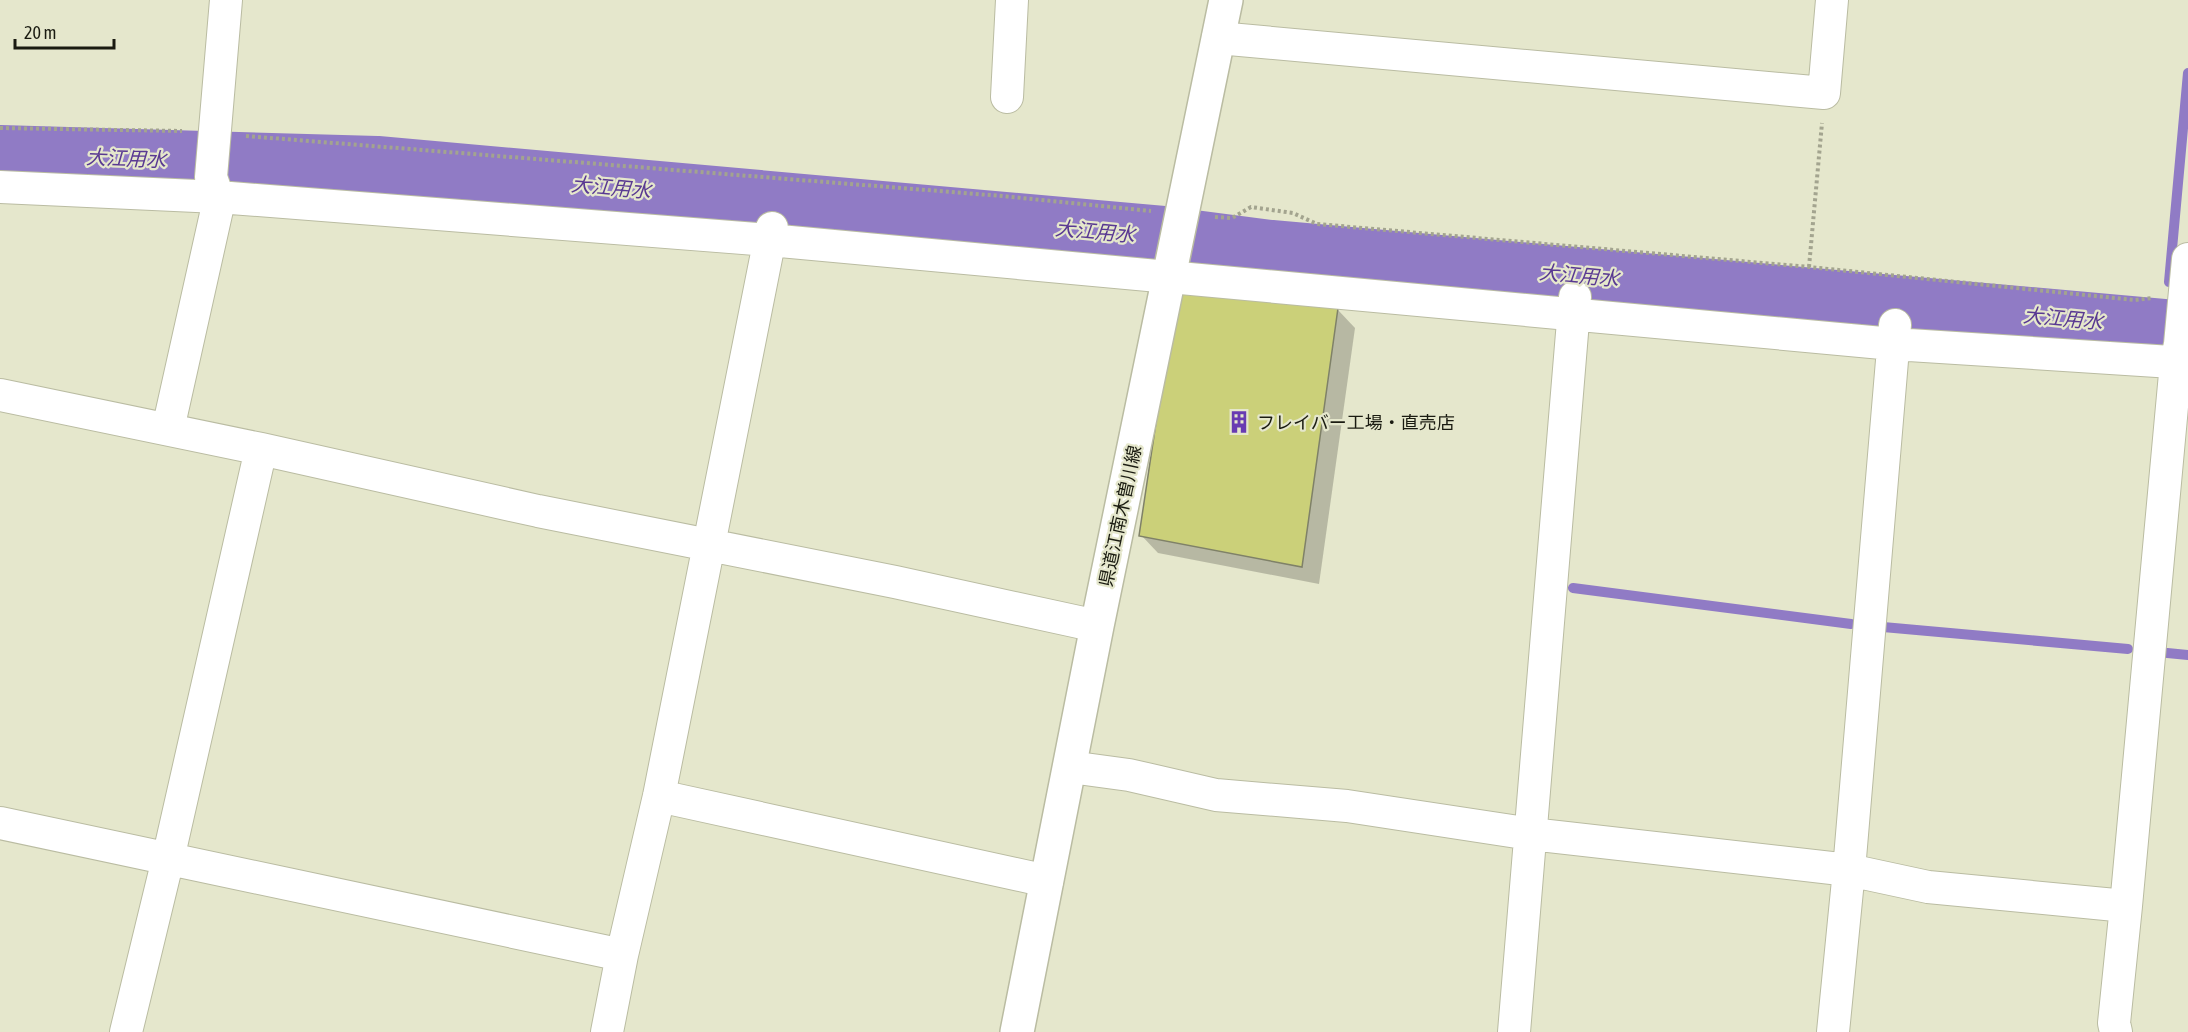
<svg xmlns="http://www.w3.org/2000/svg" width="2188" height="1032" font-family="'Asap Condensed','Noto Sans JP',sans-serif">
<rect width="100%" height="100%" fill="#e5e7cc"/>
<!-- shadow -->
<path fill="#0003" d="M 1338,310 L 1355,328 L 1319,584 L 1158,553 L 1141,535 Z"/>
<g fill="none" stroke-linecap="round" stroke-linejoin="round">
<!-- stream -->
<path stroke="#907bc5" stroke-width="10" d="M 2169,282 L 2188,73
M 1573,588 L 1851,624
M 1883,627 L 2128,649
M 2157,652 L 2188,655"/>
<!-- river -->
<path stroke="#907bc5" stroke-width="58" d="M 0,154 L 377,165 L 1163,235 L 1271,249 L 2188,330"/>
</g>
<!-- building -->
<path fill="#cbd079" stroke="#7f8168" stroke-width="1.5" d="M 1176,289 L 1338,308 L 1302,567 L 1139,536 Z"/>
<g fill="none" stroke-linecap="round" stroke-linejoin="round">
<!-- street casing -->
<g stroke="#babca2" stroke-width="34">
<path id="street" d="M 1218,38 L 1824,93 L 1832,0
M 1007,97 L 1012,0
M 0,187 L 218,197 L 769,240 L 1893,344 L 2188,363
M 0,395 L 261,449 L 538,511 L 895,582 L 1097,626
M 168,429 L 218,205 L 218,197 L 211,177 L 226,0
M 1070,767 L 1129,775 L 1216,795 L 1347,806 L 1531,834 L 1849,870 L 1928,887 L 2126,906
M 659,796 L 1047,881
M 0,823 L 622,955
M 126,1032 L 168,859 L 261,449
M 607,1032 L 622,955 L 659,796 L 772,228
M 1514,1032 L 1575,297
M 1833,1032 L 1849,870 L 1895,325
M 2116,1032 L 2114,1023 L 2126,906 L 2176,363 L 2180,344 L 2188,259"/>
</g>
<!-- secondary casing -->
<g stroke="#babca2" stroke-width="36">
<path id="secondary" d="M 1017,1032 L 1097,626 L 1226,0"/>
</g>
<!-- path -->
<path stroke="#a3a48f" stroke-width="4" stroke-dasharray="3 3" stroke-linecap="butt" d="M 0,128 L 182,131
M 246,136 L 1002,196 L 1151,211
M 1215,217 L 1232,218 L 1251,207 L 1293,213 L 1317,224 L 1809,267 L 2135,300 L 2152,298
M 1809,267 L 1822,123"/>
<!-- street -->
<use href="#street" stroke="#fff" stroke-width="32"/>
<!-- secondary -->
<use href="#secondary" stroke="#fff" stroke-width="33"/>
</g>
<!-- icons -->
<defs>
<g id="building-bare" transform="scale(1.8)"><path d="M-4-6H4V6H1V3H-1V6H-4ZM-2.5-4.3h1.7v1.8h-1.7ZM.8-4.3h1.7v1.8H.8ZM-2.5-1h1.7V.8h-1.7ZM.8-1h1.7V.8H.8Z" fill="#683bb2" stroke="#e5e7cc" stroke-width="2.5" paint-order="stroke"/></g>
</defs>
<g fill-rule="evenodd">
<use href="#building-bare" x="1239" y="422"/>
</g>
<g text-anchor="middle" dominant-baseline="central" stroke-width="4.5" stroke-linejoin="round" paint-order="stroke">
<!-- poi labels -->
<g font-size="18" fill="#1a1b11" stroke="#e5e7cc" text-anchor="start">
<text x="1257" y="422">フレイバー工場・直売店</text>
</g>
<!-- street labels -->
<g font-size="18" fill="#1a1b11" stroke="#e5e7cc">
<text transform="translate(1120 516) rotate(-78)">県道江南木曽川線</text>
</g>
<!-- water labels -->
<g font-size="20" font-style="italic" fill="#593992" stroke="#e5e7cc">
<text transform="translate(126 158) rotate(2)">大江用水</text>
<text transform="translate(611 187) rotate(5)">大江用水</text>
<text transform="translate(1095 231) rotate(5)">大江用水</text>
<text transform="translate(1579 275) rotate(5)">大江用水</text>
<text transform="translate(2063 318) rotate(5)">大江用水</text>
</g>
</g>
<!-- scale -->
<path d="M15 39v9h99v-9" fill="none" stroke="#1a1b11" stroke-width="3"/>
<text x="24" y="39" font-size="18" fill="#1a1b11" stroke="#e5e7cc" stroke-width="4.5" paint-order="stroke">20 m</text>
</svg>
